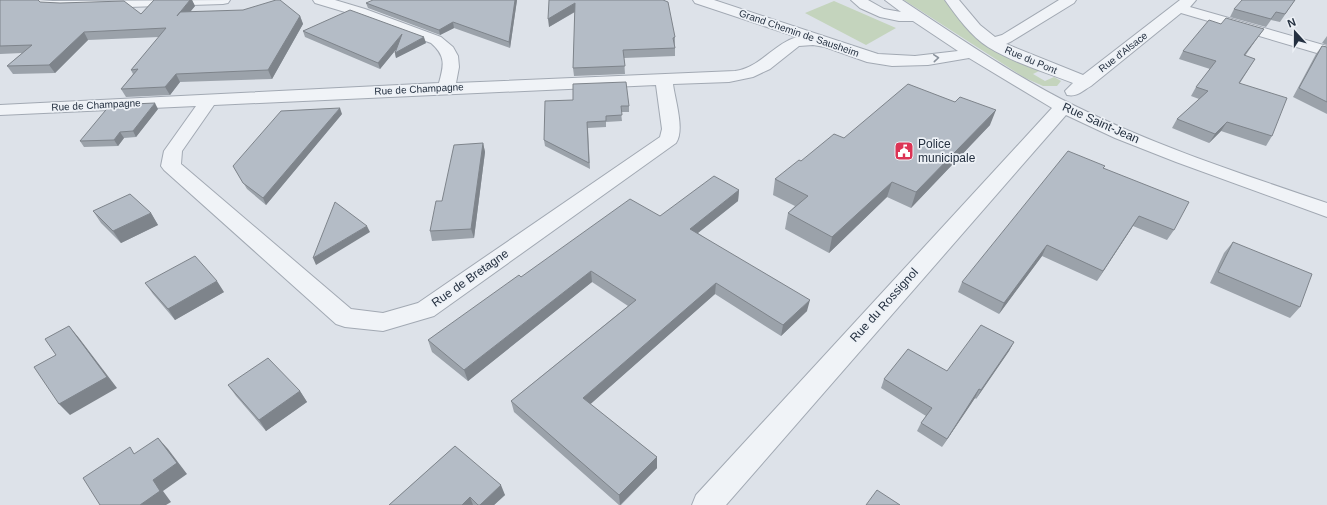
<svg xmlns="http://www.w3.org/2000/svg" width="1327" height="505" font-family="Arial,sans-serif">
<rect width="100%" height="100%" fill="#dde2e9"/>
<!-- green -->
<path fill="#c4d4bd" d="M 904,0 L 944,0 L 966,28 L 986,46 L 1041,70 L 1033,74 L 1045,81 L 1054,77 L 1061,81 L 1057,86 L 1043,86 L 1025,78 Z
M 834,1 L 896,28 L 866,45 L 805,13 Z"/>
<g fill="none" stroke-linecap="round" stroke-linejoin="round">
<!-- minor casing -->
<g stroke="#a2a9b3" stroke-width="2">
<path id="minor" d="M 36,0 L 53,1 L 230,0 L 228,3 L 223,4 L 65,9 L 45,8 Z
M 313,0 L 335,0 L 365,9 L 441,37 L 453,47 L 458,56 L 459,67 L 456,83 L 735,71 C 760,68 773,44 797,37 L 695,3 L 693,0 L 714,0 L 878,54 L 915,56 L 958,51 L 913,21 L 899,21 L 880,17 L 860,8 L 851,0 L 868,0 L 884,9 L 901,12 L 885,0 L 902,0 C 958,37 1014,76 1075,106 C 1155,146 1242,174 1327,203 L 1327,217 L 1176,162 L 1115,138 L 1066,115 L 726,505 L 692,505 L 696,495 L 1052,108 L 969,58 L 928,65 L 892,66 L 867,62 L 825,47 L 813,45 L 799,46 L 770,69 L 753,77 L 729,82 L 673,84 C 675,100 685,130 676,143 L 434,316 L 383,331 L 345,327 L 336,324 L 164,170 L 161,166 L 164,151 L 196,106 L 0,115 L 0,105 L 439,83 C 444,65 446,56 431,43 L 355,15 L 315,3 ZM 656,85 L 662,129 L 660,137 L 418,303 L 383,313 L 351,309 L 181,164 L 182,151 L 214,105 Z
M 945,0 L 959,0 L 980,25 L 995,37 L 1002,35 L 1059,0 L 1076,0 L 1074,3 L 1012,41 L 1006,44 L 1083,75 L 1180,0 L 1196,0 L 1190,7 L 1327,46 L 1327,56 L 1181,13 L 1091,86 C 1082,91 1078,97 1067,95 L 1065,91 L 1073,83 C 1045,72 1014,63 988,47 C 971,36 957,17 945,0 Z"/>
</g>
<!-- minor -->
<use href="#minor" fill="#f0f3f7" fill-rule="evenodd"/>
</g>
<!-- wall -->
<path fill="#9ba2aa" d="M 0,0 L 40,2 L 141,14 L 154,0 L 192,0 L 195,6 L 190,12 L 300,16 L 303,24 L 272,79 L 180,82 L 170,95 L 126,97 L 121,89 L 133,74 L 131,70 L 159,37 L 88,40 L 55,73 L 13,74 L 7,66 L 22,53 L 0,54 Z
M 517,0 L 510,48 L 454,28 L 440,35 L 368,8 L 366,3 Z
M 549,0 L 675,37 L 675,56 L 624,58 L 625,74 L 574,76 L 573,68 L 575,12 L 549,27 Z
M 1295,0 L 1280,22 L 1271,20 L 1266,27 L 1230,17 L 1234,9 Z
M 1221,24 L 1264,29 L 1258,37 L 1245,56 L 1255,59 L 1240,83 L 1272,136 L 1266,146 L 1221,131 L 1209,143 L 1172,128 L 1177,119 L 1199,99 L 1191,96 L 1196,87 L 1210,69 L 1179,59 L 1183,51 Z
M 303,31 L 426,43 L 396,58 L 395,53 L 397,48 L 380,69 L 305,37 Z
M 1327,36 L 1327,45 L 1322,43 Z
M 1322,46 L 1327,47 L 1327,114 L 1293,97 L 1316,54 Z
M 573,100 L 629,106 L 629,112 L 621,112 L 622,121 L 606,122 L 606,127 L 588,128 L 590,169 L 545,146 L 544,140 Z
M 158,109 L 136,137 L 124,138 L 118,146 L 84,147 L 80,141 Z
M 342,114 L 266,205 L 247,189 L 233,166 Z
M 990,125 L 911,208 L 887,197 L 829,253 L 785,229 L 788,213 L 795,206 L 773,195 L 775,179 L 801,161 L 844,138 Z
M 483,143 L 485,152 L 474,238 L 432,241 L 430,231 L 442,201 Z
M 1104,168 L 1174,230 L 1167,240 L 1133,226 L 1097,281 L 1042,256 L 999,314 L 958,292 L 962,282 Z
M 739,190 L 738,201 L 698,233 L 807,311 L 781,336 L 715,294 L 590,404 L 657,457 L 657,468 L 621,505 L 619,505 L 514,412 L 511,401 L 628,306 L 592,282 L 468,381 L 432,352 L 428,340 L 521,277 Z
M 93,211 L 151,213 L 158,225 L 121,243 L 101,223 Z
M 1233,242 L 1300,307 L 1290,318 L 1210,283 L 1224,253 Z
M 145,283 L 224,292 L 175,320 L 153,294 Z
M 1014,342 L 1009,351 L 976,399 L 975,398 L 942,447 L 917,431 L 921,423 L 926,416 L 881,388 L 884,379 L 947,371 Z
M 228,385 L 300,391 L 307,402 L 266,431 L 236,396 Z
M 455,446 L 505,495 L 494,505 L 389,505 Z"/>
<!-- shaded-wall -->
<path fill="#7e848b" d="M 190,0 L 192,0 L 195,6 L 181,23 L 177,16 Z
M 515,0 L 517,0 L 510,48 L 509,42 Z
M 575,3 L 576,11 L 549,27 L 548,19 Z
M 300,16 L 303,24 L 272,79 L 268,70 Z
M 453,22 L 454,28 L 440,35 L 439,30 Z
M 1264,29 L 1258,37 L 1238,64 L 1244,55 Z
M 84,32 L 88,40 L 55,73 L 49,65 Z
M 402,34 L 404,40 L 380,69 L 378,63 Z
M 424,37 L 426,43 L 396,58 L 395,53 Z
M 176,74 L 180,82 L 170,95 L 165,87 Z
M 155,103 L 158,109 L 136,137 L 133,131 Z
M 340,108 L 342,114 L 266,205 L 263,198 Z
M 996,110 L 990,125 L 911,208 L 916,192 Z
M 1227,122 L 1221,131 L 1209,143 L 1215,134 Z
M 120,132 L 124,138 L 118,146 L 114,140 Z
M 483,143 L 485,152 L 474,238 L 471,229 Z
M 892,182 L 887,197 L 829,253 L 832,237 Z
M 739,190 L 738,201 L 689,240 L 690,229 Z
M 151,213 L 158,225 L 121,243 L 113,231 Z
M 1139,216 L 1133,226 L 1097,281 L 1103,271 Z
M 367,226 L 370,232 L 316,265 L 313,258 Z
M 1047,245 L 1042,256 L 999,314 L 1004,303 Z
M 591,271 L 592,282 L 468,381 L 464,370 Z
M 217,281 L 224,292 L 175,320 L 168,309 Z
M 716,283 L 715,294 L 585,409 L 583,398 Z
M 810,300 L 807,311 L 781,336 L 783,325 Z
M 69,326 L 79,338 L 117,388 L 70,415 L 59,404 Z
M 1014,342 L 1009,351 L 976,399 L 981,390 Z
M 979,389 L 975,398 L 942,447 L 947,439 Z
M 300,391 L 307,402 L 266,431 L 259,420 Z
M 158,438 L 168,449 L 187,474 L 163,491 L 171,502 L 166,505 L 140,505 L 153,480 Z
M 657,457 L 657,468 L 620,505 L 619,495 Z
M 501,485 L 505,495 L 494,505 L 480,505 Z
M 470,497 L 473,505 L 462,505 Z"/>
<!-- building -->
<path fill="#b4bcc6" stroke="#7e848b" d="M 0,0 L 38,0 L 40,2 L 60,3 L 124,1 L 141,14 L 154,0 L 190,0 L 177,16 L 180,12 L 243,10 L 276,0 L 280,0 L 300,16 L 268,70 L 176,74 L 165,87 L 121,89 L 138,69 L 131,70 L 166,28 L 84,32 L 49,65 L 7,66 L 32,45 L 0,46 Z
M 373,0 L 515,0 L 509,42 L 453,22 L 439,30 L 366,3 Z
M 549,0 L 663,0 L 668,2 L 675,37 L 673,38 L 675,48 L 623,50 L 625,66 L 573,68 L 575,3 L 548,19 Z
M 1242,0 L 1295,0 L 1285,14 L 1276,12 L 1271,19 L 1234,9 Z
M 350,10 L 424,37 L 395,53 L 402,34 L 378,63 L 303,31 Z
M 1226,18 L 1264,29 L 1244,55 L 1255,59 L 1239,83 L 1287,98 L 1272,136 L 1227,122 L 1215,134 L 1177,119 L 1208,91 L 1196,87 L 1216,61 L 1183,51 L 1209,20 L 1221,24 Z
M 1322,46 L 1327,47 L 1327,102 L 1299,88 Z
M 626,82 L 629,106 L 621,106 L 622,115 L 606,116 L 606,121 L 587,122 L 589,163 L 544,140 L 545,101 L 573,100 L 573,84 Z
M 908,84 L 955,102 L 960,97 L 996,110 L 916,192 L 892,182 L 832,237 L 788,213 L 808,196 L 775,179 L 799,160 L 801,161 L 834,134 L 844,138 Z
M 155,103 L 133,131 L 120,132 L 114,140 L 80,141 L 110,105 Z
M 340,108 L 263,198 L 243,183 L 233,166 L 281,111 Z
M 483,143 L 471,229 L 430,231 L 436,201 L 442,201 L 454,145 Z
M 1068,151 L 1105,166 L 1103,168 L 1189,202 L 1174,230 L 1139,216 L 1103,271 L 1047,245 L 1004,303 L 962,282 Z
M 714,176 L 739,190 L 690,229 L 810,300 L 783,325 L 716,283 L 583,398 L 657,457 L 619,495 L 511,401 L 636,300 L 591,271 L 464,370 L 428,340 L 519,275 L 521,277 L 630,199 L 660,216 Z
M 130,194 L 151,213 L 113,231 L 93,211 Z
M 335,202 L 367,226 L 313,258 Z
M 1233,242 L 1312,274 L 1300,307 L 1218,272 Z
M 195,256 L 217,281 L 168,309 L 145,283 Z
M 981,325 L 1014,342 L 981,390 L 979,389 L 947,439 L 921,423 L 932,408 L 884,379 L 908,349 L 947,371 Z
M 69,326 L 107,377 L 59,404 L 34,367 L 56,355 L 45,339 Z
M 268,358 L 300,391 L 259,420 L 228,385 Z
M 158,438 L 177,463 L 153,480 L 160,491 L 140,505 L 100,505 L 83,478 L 130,447 L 134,454 Z
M 455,446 L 501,485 L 480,505 L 478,505 L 470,497 L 462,505 L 389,505 Z
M 877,490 L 900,505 L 866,505 Z"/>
<!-- one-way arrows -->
<defs><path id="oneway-chevron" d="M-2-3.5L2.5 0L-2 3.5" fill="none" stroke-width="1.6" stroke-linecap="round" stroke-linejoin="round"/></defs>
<use stroke="#8a929c" href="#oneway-chevron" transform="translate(936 58) rotate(-5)"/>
<!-- icons -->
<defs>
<g id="civic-square" transform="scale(1)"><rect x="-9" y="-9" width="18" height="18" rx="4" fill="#dc3455" stroke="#edf1f6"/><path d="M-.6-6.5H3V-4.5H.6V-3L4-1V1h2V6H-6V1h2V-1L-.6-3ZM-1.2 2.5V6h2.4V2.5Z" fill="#fff"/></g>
</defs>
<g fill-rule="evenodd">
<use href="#civic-square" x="904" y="151"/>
</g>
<g text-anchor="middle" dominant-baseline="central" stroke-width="3.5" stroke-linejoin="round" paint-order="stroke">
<!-- far-street labels -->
<g font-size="10" fill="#253141" stroke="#edf1f6">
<text transform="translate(799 33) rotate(19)">Grand Chemin de Sausheim</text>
<text transform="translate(1123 52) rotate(-38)">Rue d'Alsace</text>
<text transform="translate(1031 60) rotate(23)">Rue du Pont</text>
<text transform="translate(419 89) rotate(-3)">Rue de Champagne</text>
<text transform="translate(96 105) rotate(-3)">Rue de Champagne</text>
</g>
<!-- street labels -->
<g font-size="12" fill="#253141" stroke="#edf1f6">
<text transform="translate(1101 123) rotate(24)">Rue Saint-Jean</text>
<text transform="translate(470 278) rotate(-35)">Rue de Bretagne</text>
<text transform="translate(884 305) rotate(-48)">Rue du Rossignol</text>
</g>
<!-- poi labels -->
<g font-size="12" fill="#253141" stroke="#edf1f6" text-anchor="start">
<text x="918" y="144">Police<tspan x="918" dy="14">municipale</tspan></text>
</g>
</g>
<!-- north arrow -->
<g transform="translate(1295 32) rotate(339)" stroke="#edf1f6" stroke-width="3" paint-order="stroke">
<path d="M0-3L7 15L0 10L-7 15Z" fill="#253141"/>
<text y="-6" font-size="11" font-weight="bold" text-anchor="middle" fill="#253141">N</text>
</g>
</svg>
